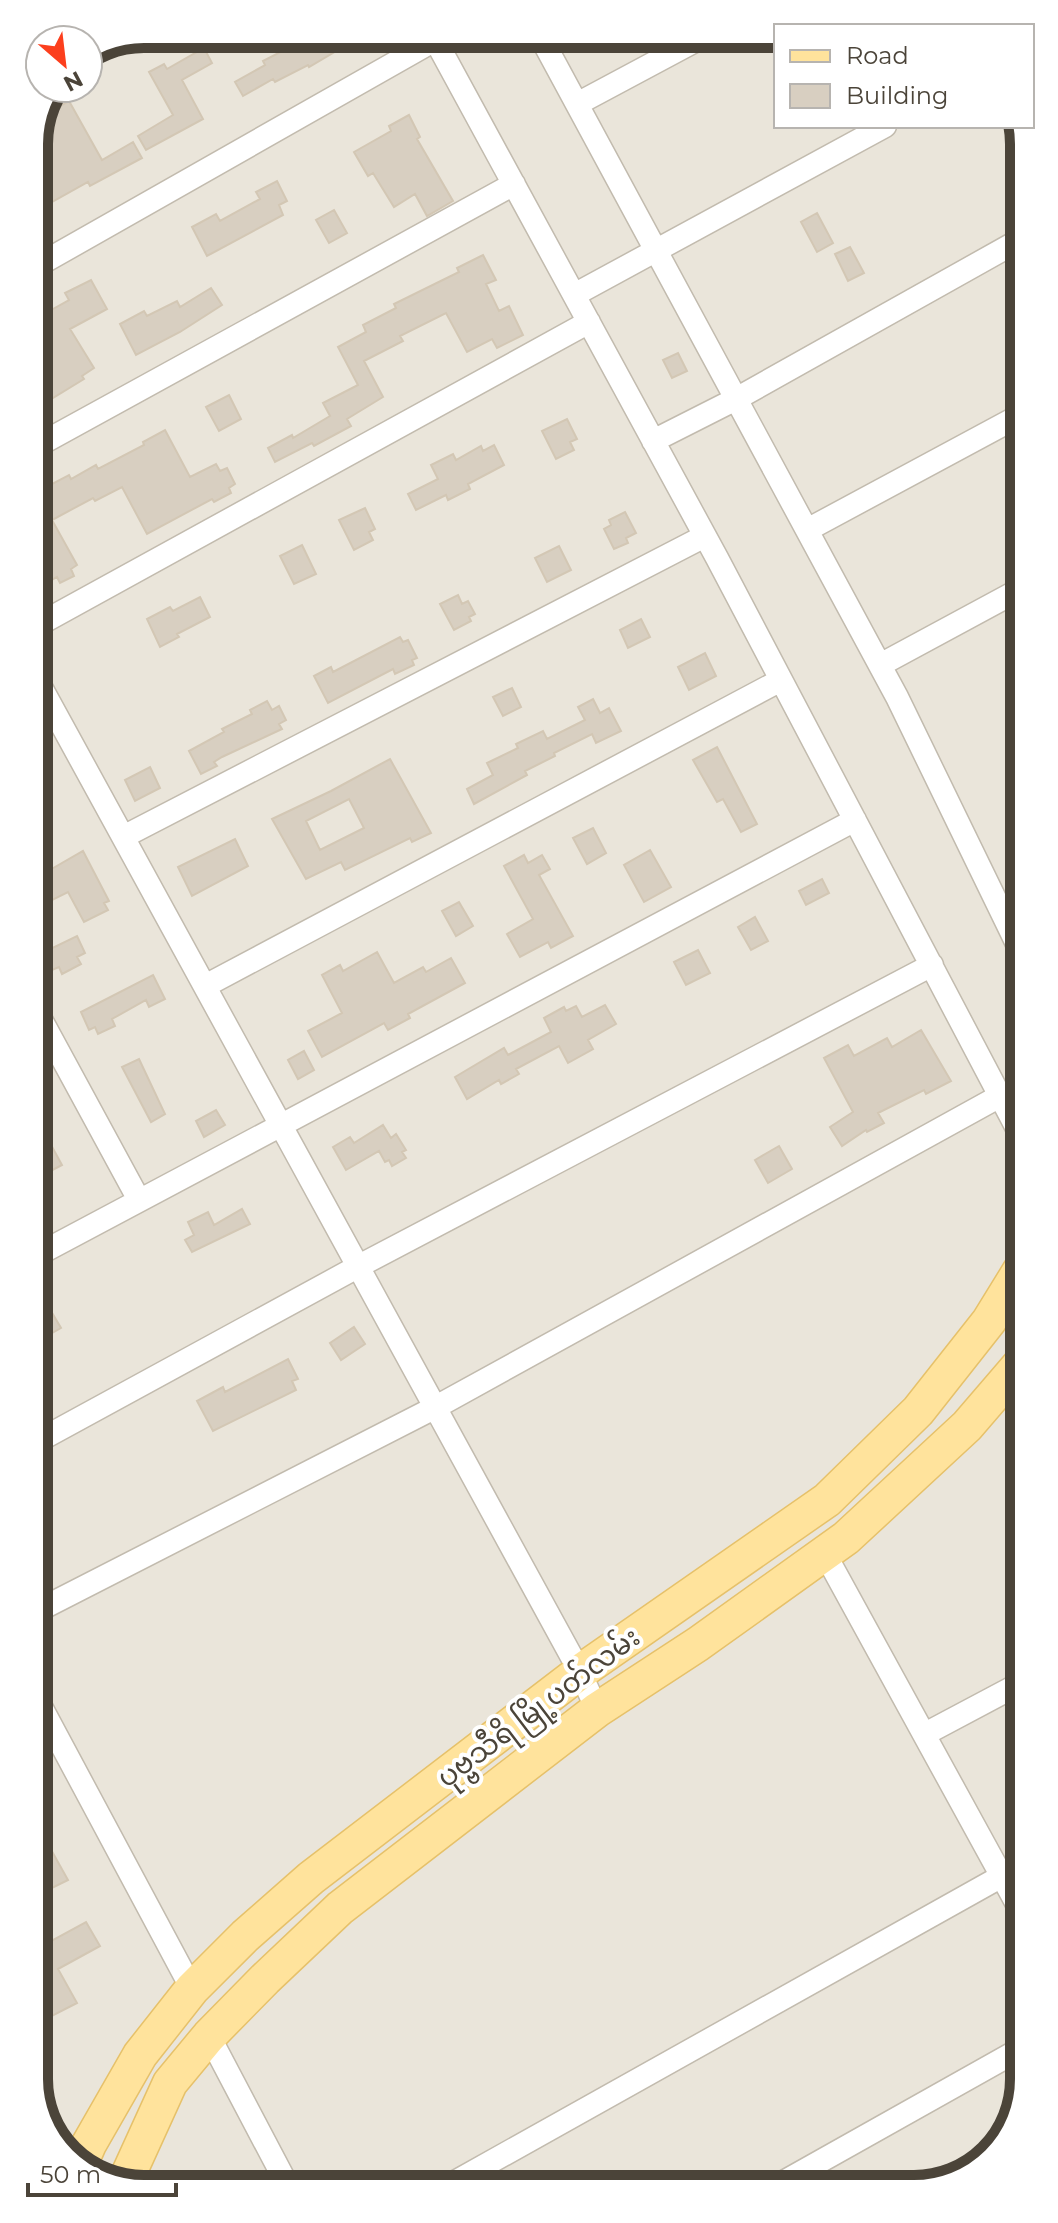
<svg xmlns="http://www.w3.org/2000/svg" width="1058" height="2223" font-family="Montserrat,'Noto Sans Myanmar',sans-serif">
<rect width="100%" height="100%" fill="#f6f3ec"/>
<!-- residential -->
<path fill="#eae5da" d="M 144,34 L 776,34 L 776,126 L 1018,126 L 1024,2086 L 1001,2146 L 950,2183 L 137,2189 L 77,2166 L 40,2115 L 34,137 L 57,88 L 88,88 L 88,57 Z"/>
<!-- building -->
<path fill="#d8cfc1" stroke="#d3c7b4" stroke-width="2" fill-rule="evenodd" d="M 316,34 L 365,34 L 309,67 L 308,65 L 275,82 L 273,79 L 243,96 L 235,82 L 265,65 L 263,61 L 290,47 L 291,49 Z
M 204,48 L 212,63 L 182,80 L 203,119 L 146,150 L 138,136 L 173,115 L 149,72 L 164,64 L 167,69 Z
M 69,101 L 102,160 L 133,142 L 142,158 L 90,186 L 88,182 L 34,212 L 34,137 L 54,126 L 47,113 Z
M 409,115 L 420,137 L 417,139 L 453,201 L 427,216 L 415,194 L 394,207 L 373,173 L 368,176 L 354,152 L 391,131 L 389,126 Z
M 277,181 L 287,201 L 279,205 L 283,215 L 207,256 L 192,227 L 216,214 L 220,221 L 260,199 L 256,192 Z
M 334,210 L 347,233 L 329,243 L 316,220 Z
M 817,213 L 833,243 L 817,252 L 801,222 Z
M 850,247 L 864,273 L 848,281 L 835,254 Z
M 483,255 L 496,280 L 486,284 L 499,311 L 509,306 L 523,335 L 497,348 L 492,339 L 467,352 L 446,313 L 400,336 L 403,341 L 364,361 L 383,397 L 347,419 L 351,426 L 314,446 L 312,443 L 275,462 L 268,448 L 292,435 L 293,438 L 330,416 L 323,403 L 358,385 L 338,347 L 366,332 L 363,325 L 396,308 L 394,304 L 459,272 L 457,268 Z
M 91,280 L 107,309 L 70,329 L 94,368 L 82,376 L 84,379 L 43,404 L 35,390 L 35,319 L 69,300 L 65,293 Z
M 211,288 L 222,305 L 180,332 L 136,355 L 120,324 L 144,311 L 147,316 L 177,301 L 180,307 Z
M 678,353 L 687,371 L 672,378 L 663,360 Z
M 229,395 L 241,419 L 219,431 L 206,407 Z
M 567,419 L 577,439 L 570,442 L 574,450 L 556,459 L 542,431 Z
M 165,430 L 190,477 L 216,464 L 220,471 L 227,468 L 235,484 L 229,488 L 231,493 L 214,502 L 212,499 L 147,534 L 122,487 L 95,501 L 93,498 L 52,520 L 77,565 L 71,569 L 74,576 L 60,583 L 57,577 L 36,589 L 35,489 L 37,492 L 69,475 L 71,479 L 96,465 L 98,469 L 144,445 L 143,442 Z
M 494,445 L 504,465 L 468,484 L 470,489 L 448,500 L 446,495 L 416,510 L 408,494 L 438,479 L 431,465 L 453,454 L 456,460 L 481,446 L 483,451 Z
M 365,508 L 375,529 L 369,532 L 373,540 L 354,550 L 339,520 Z
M 625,512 L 636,533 L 626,538 L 628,543 L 614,549 L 604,529 L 611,525 L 609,520 Z
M 302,545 L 316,574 L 294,584 L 280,556 Z
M 559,546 L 571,570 L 547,582 L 535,558 Z
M 458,595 L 462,604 L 468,601 L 475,614 L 469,617 L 471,621 L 454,630 L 440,604 Z
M 200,597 L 210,617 L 177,634 L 179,637 L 160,647 L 147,619 L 170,607 L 173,611 Z
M 641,619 L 650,637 L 628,648 L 620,630 Z
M 400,637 L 403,642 L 408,640 L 417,658 L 412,660 L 414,665 L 395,674 L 393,669 L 328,703 L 314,676 L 331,667 L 333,672 Z
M 705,653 L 716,676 L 689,690 L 678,667 Z
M 512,688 L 521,707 L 503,716 L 493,697 Z
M 593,699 L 600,713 L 609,708 L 621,731 L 596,743 L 592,734 L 554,753 L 555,756 L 525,771 L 527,775 L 474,804 L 467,789 L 493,775 L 487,763 L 518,748 L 516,744 L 543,731 L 547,739 L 585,720 L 578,707 Z
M 267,701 L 272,710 L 279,706 L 286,720 L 279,724 L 282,729 L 222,757 L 214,762 L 217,766 L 201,774 L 189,751 L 224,732 L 222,729 L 252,714 L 250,710 Z
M 717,747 L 757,824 L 741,832 L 723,799 L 717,802 L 693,760 Z
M 390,759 L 431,833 L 412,842 L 410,838 L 345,870 L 341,862 L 306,879 L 272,819 L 331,791 ZM 349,799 L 364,828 L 320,850 L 306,821 Z
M 150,767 L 160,788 L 135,801 L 125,780 Z
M 593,828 L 606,853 L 587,864 L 573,838 Z
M 235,839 L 248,866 L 192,896 L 178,867 Z
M 650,850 L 671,887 L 644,902 L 624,865 Z
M 83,851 L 109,901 L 104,903 L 108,910 L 84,922 L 68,892 L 36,908 L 36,878 Z
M 524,855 L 528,863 L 542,855 L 550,869 L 539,875 L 573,936 L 551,948 L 548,942 L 520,957 L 507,934 L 533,919 L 504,866 Z
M 822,879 L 829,893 L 806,905 L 799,891 Z
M 459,902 L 473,926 L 456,936 L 442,911 Z
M 755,917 L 768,941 L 751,950 L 738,927 Z
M 77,936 L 85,953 L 77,957 L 81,964 L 62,974 L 59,967 L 47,972 L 38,955 Z
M 698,950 L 710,973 L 686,985 L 674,962 Z
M 377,952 L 394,983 L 423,967 L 426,972 L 451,958 L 465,983 L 408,1014 L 410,1018 L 388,1030 L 384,1023 L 322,1057 L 308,1031 L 342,1013 L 322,975 L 340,965 L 343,971 Z
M 153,975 L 165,999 L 149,1007 L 146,1000 L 112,1019 L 115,1026 L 98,1034 L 95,1027 L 89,1030 L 81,1012 Z
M 605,1005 L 616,1024 L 588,1040 L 593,1049 L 568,1063 L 559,1046 L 516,1069 L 519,1074 L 501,1084 L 499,1080 L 467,1099 L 455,1077 L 504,1048 L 508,1055 L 551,1032 L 544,1018 L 564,1007 L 566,1011 L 576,1006 L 582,1017 Z
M 921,1030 L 951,1081 L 926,1094 L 924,1090 L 878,1113 L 884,1123 L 867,1132 L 866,1130 L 842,1146 L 830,1127 L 853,1112 L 824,1058 L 848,1045 L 854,1056 L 887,1038 L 892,1047 Z
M 304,1051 L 314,1070 L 298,1079 L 288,1060 Z
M 139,1059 L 165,1114 L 151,1122 L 122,1067 Z
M 216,1110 L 225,1125 L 204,1137 L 196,1121 Z
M 37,1119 L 62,1165 L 37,1178 Z
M 383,1125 L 391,1138 L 396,1134 L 406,1150 L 402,1152 L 406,1158 L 392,1166 L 389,1160 L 385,1162 L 379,1151 L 346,1170 L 333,1147 L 350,1137 L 354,1143 Z
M 779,1146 L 792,1169 L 768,1183 L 755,1160 Z
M 242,1209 L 250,1224 L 192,1252 L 185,1240 L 194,1235 L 188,1222 L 208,1212 L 214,1225 Z
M 51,1311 L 61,1328 L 38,1341 L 38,1319 Z
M 354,1327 L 365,1344 L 341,1360 L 330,1343 Z
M 288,1359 L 298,1379 L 292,1381 L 296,1390 L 213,1431 L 197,1401 L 223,1387 L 225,1392 Z
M 39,1828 L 68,1880 L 52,1888 L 39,1864 Z
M 86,1922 L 100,1946 L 58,1969 L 77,2003 L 44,2020 L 40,2012 L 40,1947 Z"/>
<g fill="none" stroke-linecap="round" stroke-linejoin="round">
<!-- minor casing -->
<g stroke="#c2bbae" stroke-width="25">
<path id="minor" d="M 432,34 L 717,558 L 1021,1136
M 539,34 L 897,697 L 1020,950
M 577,104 L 708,34
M 35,267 L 435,40
M 574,295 L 885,126
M 653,441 L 736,399 L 1018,241
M 35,447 L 514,184
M 807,530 L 1019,416
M 36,626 L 589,322
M 880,665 L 1019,590
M 36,678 L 580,1672 L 597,1710
M 123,837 L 705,536
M 205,986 L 781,680
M 37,1012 L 139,1200
M 37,1255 L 855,820
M 38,1441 L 359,1266 L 932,965
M 825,1554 L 1023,1915
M 39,1610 L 436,1407 L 1000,1096
M 39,1703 L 192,1989
M 925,1734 L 1023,1682
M 209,2036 L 289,2188
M 780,2184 L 1024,2047
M 446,2187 L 1002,1876"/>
</g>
<!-- primary casing -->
<g stroke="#e6c16a" stroke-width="37">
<path id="primary" d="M 79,2167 L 89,2144 L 140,2055 L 192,1989 L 245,1936 L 311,1878 L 580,1672 L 827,1500 L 918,1411 L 989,1321 L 1021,1269
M 124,2184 L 170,2083 L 209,2036 L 265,1979 L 340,1908 L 597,1710 L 698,1644 L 846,1538 L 967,1426 L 1022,1362"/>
</g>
<!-- minor -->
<use href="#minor" stroke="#fff" stroke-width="22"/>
<!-- primary -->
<use href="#primary" stroke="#ffe39c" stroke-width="34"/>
</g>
<g text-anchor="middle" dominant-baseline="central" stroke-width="8" stroke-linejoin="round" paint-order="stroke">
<!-- street labels -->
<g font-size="28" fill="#4b4439" stroke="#fff">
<text transform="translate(538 1707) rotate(-37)">ပုဗ္ဗသီရိ မြို့ပတ်လမ်း</text>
</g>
</g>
<!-- crop -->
<path d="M0 0H1058V2223H0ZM144 48H914A96 96 0 0 1 1010 144V2079A96 96 0 0 1 914 2175H144A96 96 0 0 1 48 2079V144A96 96 0 0 1 144 48Z" fill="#fff" fill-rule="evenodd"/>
<path fill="none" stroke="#4b4439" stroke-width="10" d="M144 48H914A96 96 0 0 1 1010 144V2079A96 96 0 0 1 914 2175H144A96 96 0 0 1 48 2079V144A96 96 0 0 1 144 48Z"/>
<!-- legend -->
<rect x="774" y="24" width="260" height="104" fill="#ffffff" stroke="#b7b4b0" stroke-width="2"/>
<rect x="790" y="50" width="40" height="12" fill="#ffe39c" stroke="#b7b4b0" stroke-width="2"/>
<text x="846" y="64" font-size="24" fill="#4b4439">Road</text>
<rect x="790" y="84" width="40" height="24" fill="#d8cfc1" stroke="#b7b4b0" stroke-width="2"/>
<text x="846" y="104" font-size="24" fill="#4b4439">Building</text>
<!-- north arrow -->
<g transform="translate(64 64) rotate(152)"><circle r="38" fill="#ffffff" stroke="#b7b4b0" stroke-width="2"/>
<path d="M0-6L14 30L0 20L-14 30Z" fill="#fc3f1d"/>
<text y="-12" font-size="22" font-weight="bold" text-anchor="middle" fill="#4b4439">N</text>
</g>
<!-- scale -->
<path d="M28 2183v12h148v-12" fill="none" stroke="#4b4439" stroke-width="4"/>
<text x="40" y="2183" font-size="24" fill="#4b4439" stroke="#ffffff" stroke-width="6" paint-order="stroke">50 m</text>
</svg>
